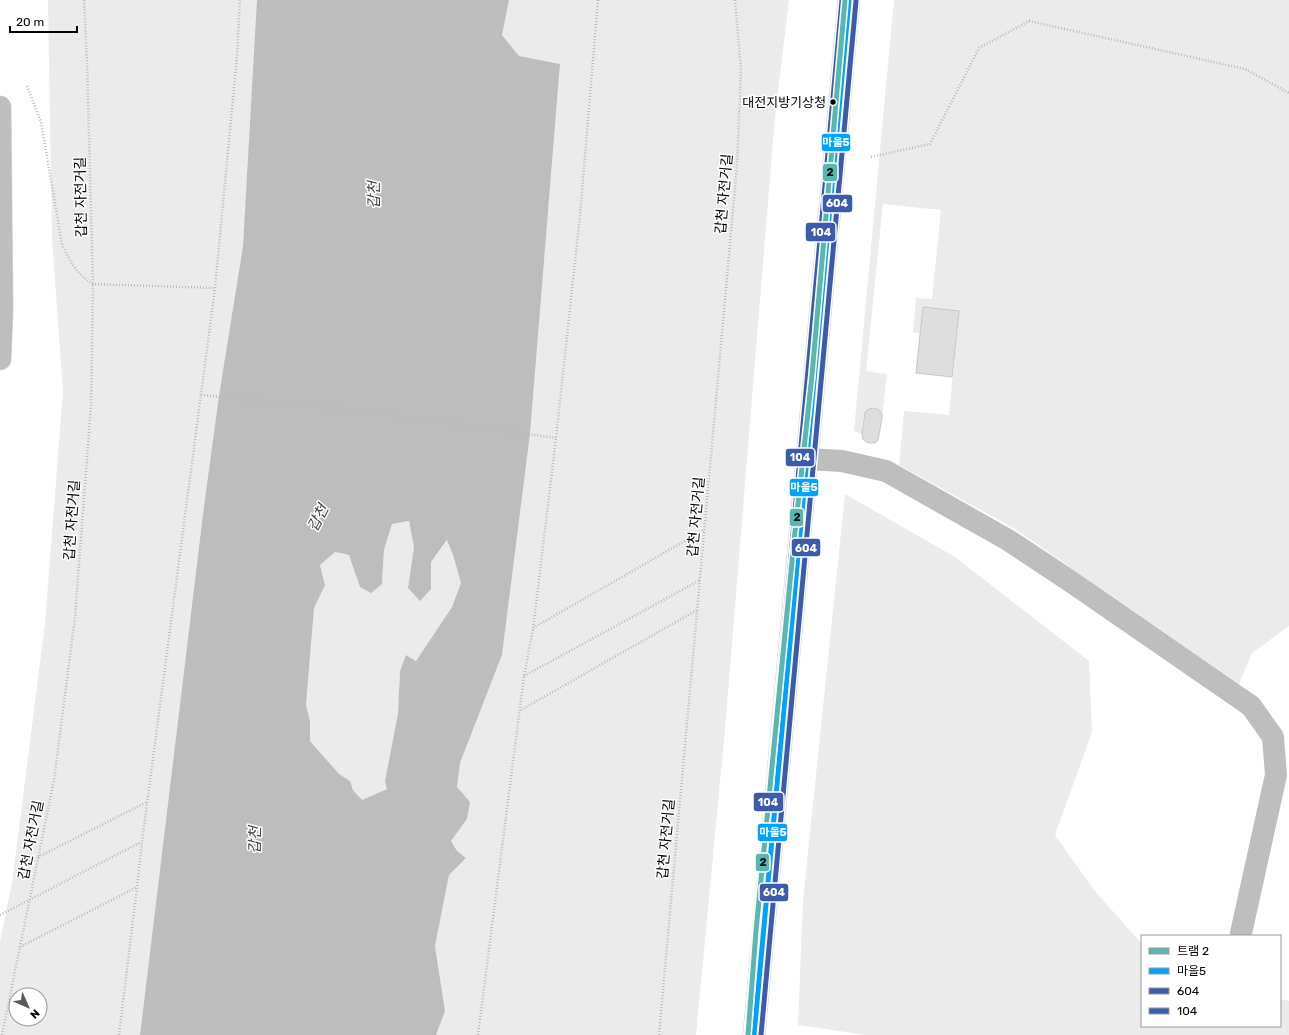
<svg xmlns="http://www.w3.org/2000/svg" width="1289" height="1035" font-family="Rubik,'Noto Sans KR',sans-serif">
<rect width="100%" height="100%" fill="#fff"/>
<!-- green -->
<path fill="#ebebeb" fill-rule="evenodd" d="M 48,0 L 259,0 L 243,246 L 203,514 L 140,1035 L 0,1035 L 0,942 L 12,883 L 45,624 L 63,391 L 52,238 ZM 16,995 L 40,995 L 40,1019 L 16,1019 Z
M 509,0 L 789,0 L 775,116 L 725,729 L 696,1035 L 436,1035 L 445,1011 L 435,946 L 449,875 L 466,858 L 457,851 L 451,841 L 467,819 L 457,787 L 460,763 L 502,655 L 530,434 L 560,64 L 519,56 L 502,35 Z
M 894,0 L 1289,0 L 1289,626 L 1252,653 L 1239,684 L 1015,529 L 899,465 L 904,411 L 949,415 L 959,311 L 923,307 L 920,334 L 913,332 L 916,298 L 932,299 L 941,210 L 883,204 L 866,371 L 887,374 L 883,409 L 882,413 C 879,410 876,407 871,408 C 861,411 863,426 862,434 L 854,431 Z
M 845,494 L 955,557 L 1089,661 L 1092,732 L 1055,835 L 1094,890 L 1142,944 L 1142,1026 L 1280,1026 L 1280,999 L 1289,1001 L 1289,1035 L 866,1035 L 798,1025 L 803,901 Z
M 409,521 L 414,547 L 408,588 L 431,589 L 431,562 L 448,540 L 453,555 L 461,583 L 452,607 L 416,661 L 406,655 L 400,671 L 398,713 L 385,781 L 388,789 L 362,800 L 353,790 L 350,781 L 339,774 L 310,741 L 310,721 L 306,705 L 314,608 L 325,585 L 320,565 L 335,552 L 350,555 L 360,587 L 382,584 L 384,550 L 392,524 Z"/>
<!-- water -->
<path fill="#bdbdbd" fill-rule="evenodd" d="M 257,0 L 509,0 L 502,35 L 519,56 L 560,64 L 530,434 L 502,655 L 460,763 L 457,787 L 470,802 L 467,819 L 451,841 L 457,851 L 466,858 L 449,875 L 435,946 L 445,1011 L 436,1035 L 140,1035 L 203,514 L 219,396 L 243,246 ZM 409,521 L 414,547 L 408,588 L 420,601 L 431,589 L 431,562 L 447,540 L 453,555 L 461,583 L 452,607 L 416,661 L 406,655 L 400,671 L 398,713 L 385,781 L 387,789 L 362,800 L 353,790 L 350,781 L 339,774 L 310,741 L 310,721 L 306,705 L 314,608 L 325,585 L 320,565 L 335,552 L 349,555 L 360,587 L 371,593 L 382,584 L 384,550 L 392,524 Z"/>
<!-- building -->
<path fill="#dedede" stroke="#c6c6c6" d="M 923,307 L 959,311 L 952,377 L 916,373 Z
M 874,408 L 879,410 L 882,413 L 882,418 L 878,440 L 875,443 L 870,443 L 866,442 L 863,439 L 862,434 L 865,412 L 869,409 Z"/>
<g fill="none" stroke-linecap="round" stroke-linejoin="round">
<!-- major casing -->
<g stroke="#dbdbdb" stroke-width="23">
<path id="major" d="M 0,107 L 2,311 L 0,359
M 754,1035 L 849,0"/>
</g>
<!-- path -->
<path stroke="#b9b9b9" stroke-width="2.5" stroke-dasharray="1 2" stroke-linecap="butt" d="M 27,86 L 41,122 L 62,244 C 70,261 76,274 93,284 L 214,288
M 871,157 L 930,144 L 979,48 L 1029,21 L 1245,69 L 1289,93
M 201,395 L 373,412 L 556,438
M 533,628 L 704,530
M 524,676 L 700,580
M 521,710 L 697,610
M 38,857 L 147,802
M 0,915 L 141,842
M 20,947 L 137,887
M 2,1035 L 54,780 L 75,617 L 91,406 L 93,284 L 87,62 L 84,0
M 119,1035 L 137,887 L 142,842 L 215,288 L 237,56 L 240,0
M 478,1035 L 524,676 L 533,629 L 556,438 L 580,215 L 598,0
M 659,1035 L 737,166 L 741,70 L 735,0"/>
<!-- minor -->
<path stroke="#bebebe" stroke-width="22" d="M 807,459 L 842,461 L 886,471 L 1008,540 L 1073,583 L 1251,706 L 1273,737 L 1276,775 L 1241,933"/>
<!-- major -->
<use href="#major" stroke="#bebebe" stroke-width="22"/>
<!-- bus-1 casing -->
<g stroke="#fff" stroke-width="8">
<path id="bus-1" d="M 754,1035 L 849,0"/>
</g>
<!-- bus-2 casing -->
<g stroke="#fff" stroke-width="8">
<path id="bus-2" d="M 761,1035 L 856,1"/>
</g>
<!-- bus-3 casing -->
<g stroke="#fff" stroke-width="8">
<path id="bus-3" d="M 747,1034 L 842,0"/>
</g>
<!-- bus-1 -->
<use href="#bus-1" stroke="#00a3fb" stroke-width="5"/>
<!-- bus-2 -->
<use href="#bus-2" stroke="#3d5bab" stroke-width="5"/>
<!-- bus-3 -->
<use href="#bus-3" stroke="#3d5bab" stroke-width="5"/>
<!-- tram-1 casing -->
<g stroke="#fff" stroke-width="8">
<path id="tram-1" d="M 748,1035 L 756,931 L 794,541 L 812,375 L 845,0"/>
</g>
<!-- tram-1 -->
<use href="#tram-1" stroke="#5ab6b0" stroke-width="5"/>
</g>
<!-- markers -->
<circle fill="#000" stroke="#fff" stroke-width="1.5" cx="833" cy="102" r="3.5"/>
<g text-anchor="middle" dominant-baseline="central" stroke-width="3" stroke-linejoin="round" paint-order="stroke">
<!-- bus labels -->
<g font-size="13" fill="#000" stroke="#fff" text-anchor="end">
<text x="826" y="102">대전지방기상청</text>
</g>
<!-- street labels -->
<g font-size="14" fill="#000" stroke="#fff">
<text transform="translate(724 194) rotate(-85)">갑천 자전거길</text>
<text transform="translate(81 197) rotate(-91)">갑천 자전거길</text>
<text transform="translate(696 517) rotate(-85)">갑천 자전거길</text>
<text transform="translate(72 520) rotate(-86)">갑천 자전거길</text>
<text transform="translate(666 839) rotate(-85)">갑천 자전거길</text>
<text transform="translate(31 840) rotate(-79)">갑천 자전거길</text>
</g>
<!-- water labels -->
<g font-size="15" font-style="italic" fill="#424242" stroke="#fff">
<text transform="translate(374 195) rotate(-90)">갑천</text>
<text transform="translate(318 518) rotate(-63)">갑천</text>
<text transform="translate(255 840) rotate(-89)">갑천</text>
</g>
</g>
<g stroke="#fff" stroke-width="1.5">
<rect x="821" y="133" width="30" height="19" rx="4" fill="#00a3fb"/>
<rect x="822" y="163" width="16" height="19" rx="4" fill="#5ab6b0"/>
<rect x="822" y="194" width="31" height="19" rx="4" fill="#3d5bab"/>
<rect x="805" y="222" width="31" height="20" rx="4" fill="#3d5bab"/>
<rect x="785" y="448" width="30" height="19" rx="4" fill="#3d5bab"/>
<rect x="789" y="478" width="30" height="19" rx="4" fill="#00a3fb"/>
<rect x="789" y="508" width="15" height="19" rx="4" fill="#5ab6b0"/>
<rect x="791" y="538" width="30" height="19" rx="4" fill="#3d5bab"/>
<rect x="753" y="792" width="31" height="20" rx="4" fill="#3d5bab"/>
<rect x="757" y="823" width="31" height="19" rx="4" fill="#00a3fb"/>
<rect x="755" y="853" width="15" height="19" rx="4" fill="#5ab6b0"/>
<rect x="759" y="883" width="30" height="19" rx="4" fill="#3d5bab"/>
</g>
<g font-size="11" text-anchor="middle" font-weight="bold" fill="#fff">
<text x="836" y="146">마을5</text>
<text x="837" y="207">604</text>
<text x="821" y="236">104</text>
<text x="800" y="461">104</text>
<text x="804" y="491">마을5</text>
<text x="806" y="552">604</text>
<text x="768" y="806">104</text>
<text x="773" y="836">마을5</text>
<text x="774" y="896">604</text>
</g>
<g font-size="11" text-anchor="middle" font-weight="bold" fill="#111">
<text x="830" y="176">2</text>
<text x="797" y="521">2</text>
<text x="763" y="866">2</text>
</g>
<!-- legend -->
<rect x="1141" y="935" width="140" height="92" fill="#ffffff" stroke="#999999"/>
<rect x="1149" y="948" width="20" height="6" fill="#5ab6b0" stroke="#999999"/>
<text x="1177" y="955" font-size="12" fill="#000000">트램 2</text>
<rect x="1149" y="968" width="20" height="6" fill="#00a3fb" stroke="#999999"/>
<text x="1177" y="975" font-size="12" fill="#000000">마을5</text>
<rect x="1149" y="988" width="20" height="6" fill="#3d5bab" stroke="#999999"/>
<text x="1177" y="995" font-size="12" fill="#000000">604</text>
<rect x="1149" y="1008" width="20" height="6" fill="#3d5bab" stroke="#999999"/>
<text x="1177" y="1015" font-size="12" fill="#000000">104</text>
<!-- north arrow -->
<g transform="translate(28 1007) rotate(135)"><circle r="19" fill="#ffffff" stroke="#999999"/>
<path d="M0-3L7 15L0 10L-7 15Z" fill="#595959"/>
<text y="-6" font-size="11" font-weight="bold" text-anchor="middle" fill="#000000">N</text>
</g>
<!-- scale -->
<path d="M10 26v6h67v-6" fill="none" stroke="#000000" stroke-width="2"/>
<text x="16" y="26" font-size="12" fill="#000000" stroke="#ffffff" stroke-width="3" paint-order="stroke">20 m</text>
</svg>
